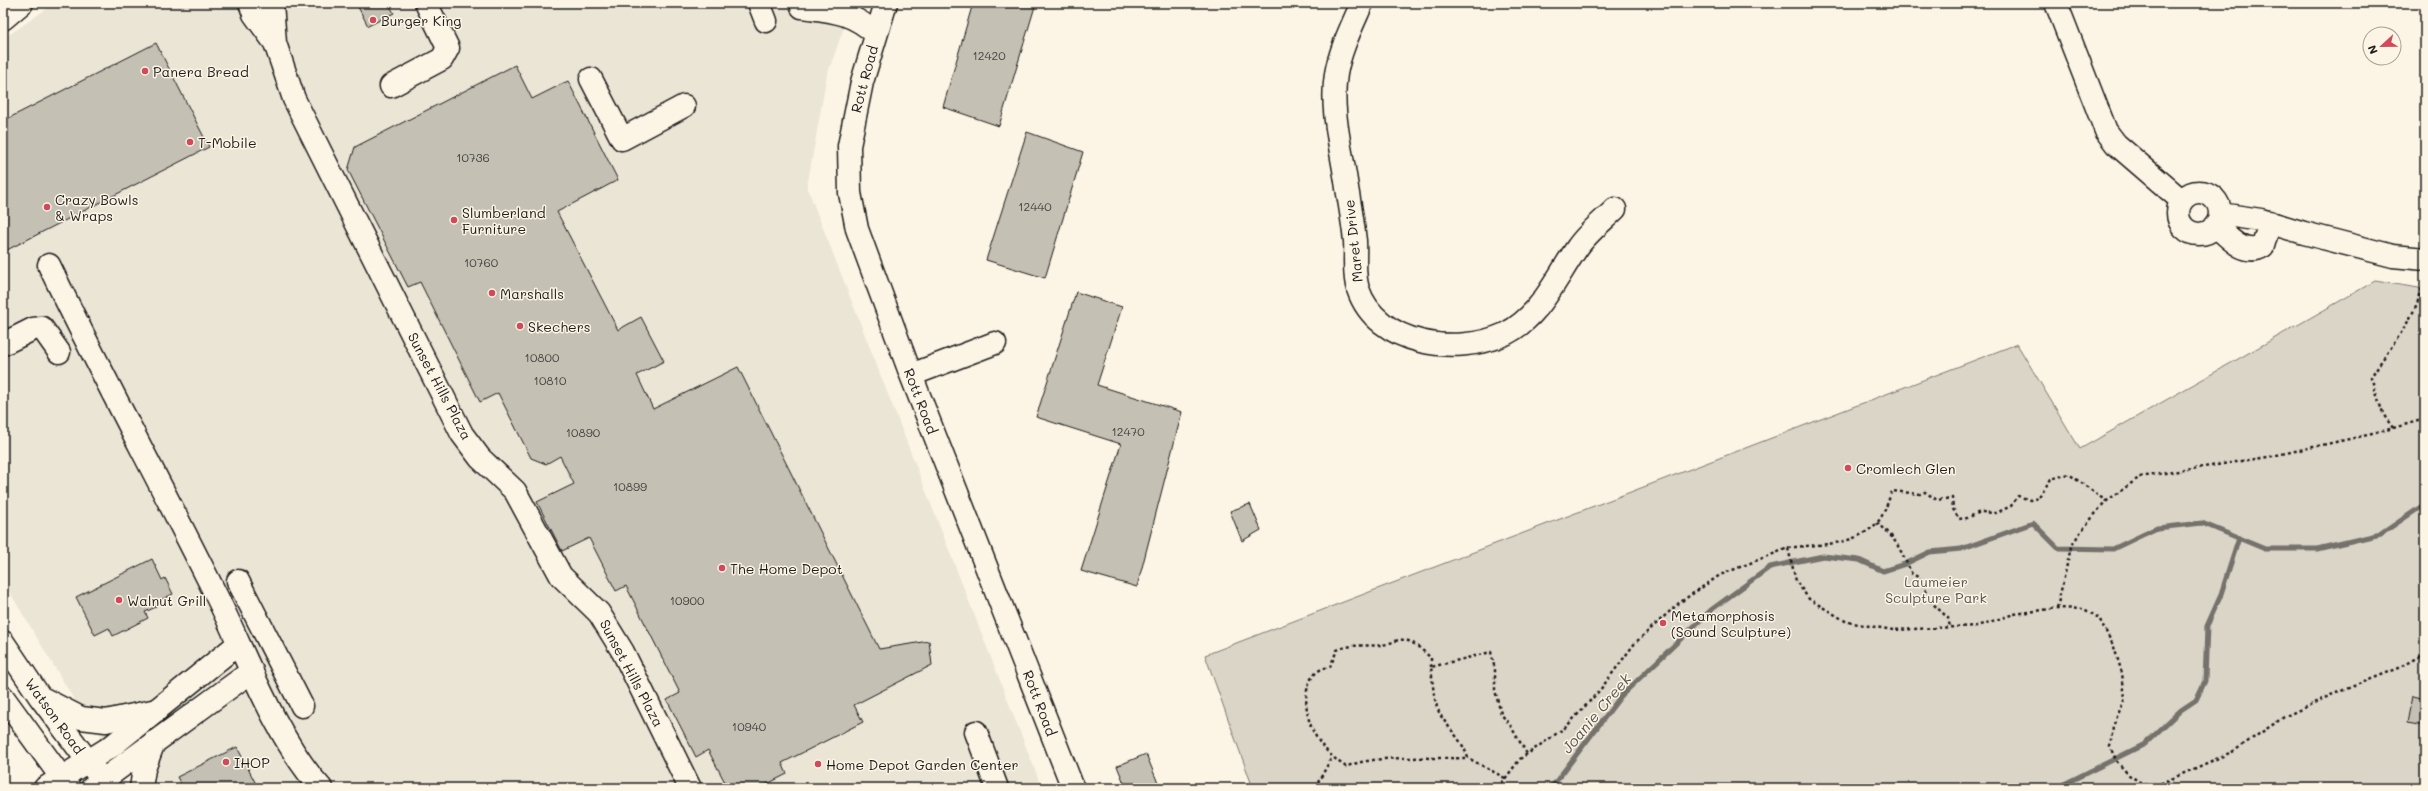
<svg xmlns="http://www.w3.org/2000/svg" width="2428" height="791" font-family="Mali,sans-serif">
<rect width="100%" height="100%" fill="#fcf5e5"/>
<filter id="ink" filterUnits="userSpaceOnUse"><feTurbulence type="fractalNoise" baseFrequency=".025" numOctaves="2"/><feDisplacementMap in="SourceGraphic" scale="8" xChannelSelector="R" yChannelSelector="G"/><feConvolveMatrix kernelMatrix="1 2 1 2 8 2 1 2 1" color-interpolation-filters="sRGB"/></filter>
<g filter="url(#ink)">
<!-- built -->
<path fill="#ebe5d6" d="M 55,3 L 853,3 L 827,75 L 807,187 L 1042,788 L 143,788 L 79,708 L 3,581 L 3,39 Z"/>
<!-- green -->
<path fill="#dbd5c8" stroke="#7c7872" d="M 2375,281 L 2425,289 L 2425,788 L 1253,788 L 1205,655 L 2017,344 L 2080,449 Z"/>
<g fill="none" stroke-linecap="round" stroke-linejoin="round">
<!-- stream -->
<path stroke="#75726c" stroke-width="5" d="M 1551,788 L 1621,696 L 1711,610 L 1770,567 L 1823,556 L 1859,560 L 1883,571 L 1905,564 L 1930,552 L 1961,549 L 2033,523 L 2058,548 L 2113,549 L 2157,528 L 2202,523 L 2265,549 L 2317,549 L 2381,534 L 2425,504
M 2056,788 L 2145,744 L 2181,710 L 2196,700 L 2205,681 L 2207,626 L 2220,597 L 2239,538"/>
</g>
<!-- building -->
<path fill="#c4c0b3" stroke="#1c1c1c" d="M 356,3 L 388,3 L 394,13 L 368,26 Z
M 973,3 L 1036,3 L 999,126 L 943,107 Z
M 156,43 L 209,147 L 3,252 L 3,121 Z
M 515,65 L 532,99 L 568,81 L 618,180 L 557,212 L 618,330 L 641,317 L 664,361 L 637,375 L 653,409 L 738,367 L 879,649 L 929,641 L 932,665 L 854,705 L 863,722 L 782,763 L 787,774 L 759,788 L 728,788 L 708,750 L 696,757 L 667,700 L 680,693 L 626,586 L 616,591 L 589,538 L 562,551 L 537,502 L 574,484 L 560,456 L 546,464 L 531,458 L 498,393 L 480,402 L 420,282 L 408,287 L 348,170 L 355,147 Z
M 1027,132 L 1083,152 L 1045,278 L 986,260 Z
M 1076,292 L 1122,307 L 1097,385 L 1182,412 L 1137,587 L 1081,571 L 1121,444 L 1036,417 Z
M 1250,504 L 1261,530 L 1242,541 L 1230,511 Z
M 152,559 L 162,580 L 165,578 L 173,594 L 154,603 L 156,607 L 145,612 L 148,618 L 113,636 L 109,628 L 95,635 L 76,597 Z
M 2412,697 L 2425,700 L 2425,726 L 2407,723 Z
M 237,747 L 258,788 L 183,788 L 177,777 Z
M 1146,754 L 1160,788 L 1126,788 L 1117,766 Z"/>
<g fill="none" stroke-linecap="round" stroke-linejoin="round">
<!-- minor casing -->
<g stroke="#1c1c1c" stroke-width="25">
<path id="minor" d="M 250,3 L 254,14 L 275,43
M 272,3 L 275,43 L 294,99 L 462,434 L 480,458 L 515,491 L 561,576 L 599,613 L 623,652 L 690,788
M 759,3 L 766,21
M 886,3 L 862,82 L 849,146 L 850,193 L 857,229 L 911,375 L 1073,788
M 1362,3 C 1352,26 1340,50 1336,74 C 1330,111 1342,151 1347,188 C 1350,205 1353,223 1355,241 C 1356,256 1353,274 1358,289 C 1377,346 1457,356 1505,334 C 1540,317 1556,278 1577,248 C 1587,233 1603,221 1615,209
M 2056,3 L 2106,131 L 2116,144 L 2181,200
M 802,7 C 833,11 852,12 876,34
M 591,79 L 622,139 L 684,106
M 391,86 L 442,59 L 448,48 L 426,3
M2178 213a21 21 0 1 1 42 0a21 21 0 1 1-42 0Z
M 2220,214 L 2261,220 L 2304,233 L 2393,256 L 2425,259
M 2216,226 C 2229,238 2245,257 2263,246 L 2270,222
M 49,265 C 102,376 161,484 216,595 C 246,655 276,739 321,788
M 3,344 L 33,329 L 42,328 L 59,352
M 911,375 L 995,343
M 238,581 L 302,706
M 976,732 L 997,788
M 45,788 L 112,746 L 238,644
M 92,788 L 252,671"/>
</g>
<!-- major casing -->
<g stroke="#1c1c1c" stroke-width="25">
<path id="major" d="M 3,19 L 22,3
M 3,642 L 40,697 L 108,788
M 3,697 L 69,788
M 44,699 L 81,718 L 106,721 L 157,710
M 141,788 L 144,769 L 154,742"/>
</g>
<!-- path -->
<path stroke="#1c1c1c" stroke-width="2.5" stroke-dasharray="3 3" stroke-linecap="butt" d="M 2393,428 L 2383,414 L 2371,377 C 2390,346 2419,316 2424,278
M 1877,523 C 1896,536 1902,554 1912,574 L 1920,578 L 1931,602 L 1948,618 L 1950,627
M 1788,548 C 1819,543 1850,548 1876,524 C 1884,516 1888,501 1892,491 L 1920,494 L 1925,492 L 1937,500 L 1952,498 L 1953,509 L 1959,519 L 1967,518 L 1980,512 L 1996,513 L 2011,506 L 2018,496 L 2030,500 L 2038,498 L 2051,479 L 2069,474 L 2106,501
M 2057,608 L 2071,547 L 2079,534 L 2104,503 L 2140,477 L 2268,457 L 2372,434 L 2425,419
M 1431,667 L 1431,658 C 1424,652 1415,642 1405,640 C 1398,639 1394,642 1387,644 C 1370,648 1356,642 1337,650 L 1330,667 C 1300,670 1303,712 1314,733 C 1321,747 1333,758 1346,767 C 1372,754 1437,759 1468,758
M 1505,778 L 1468,758 C 1463,741 1450,730 1441,716 C 1433,702 1433,683 1431,667 L 1491,652 L 1495,670 L 1495,690 L 1501,714 L 1510,725 L 1527,754
M 1315,788 L 1332,757
M 1498,788 L 1520,759 L 1566,727 L 1600,690 L 1635,643 L 1679,603 L 1720,575 L 1788,548 L 1796,581 L 1809,599 L 1847,622 L 1893,630 L 1977,626 L 2014,614 L 2057,608 L 2084,609 L 2099,618 L 2114,647 L 2122,673 L 2125,698 L 2113,726 L 2110,747 L 2117,762 L 2129,775 L 2143,784 L 2153,787 L 2234,751 L 2284,717 L 2331,695 L 2399,668 L 2425,654"/>
<!-- minor -->
<use href="#minor" stroke="#fcf5e5" stroke-width="22"/>
<!-- major -->
<use href="#major" stroke="#fcf5e5" stroke-width="22"/>
</g>
</g>
<!-- markers -->
<g fill="#d1495b" stroke="#fcf5e5" stroke-width="1.5">
<circle cx="373" cy="20" r="4"/>
<circle cx="145" cy="71" r="4"/>
<circle cx="190" cy="142" r="4"/>
<circle cx="47" cy="207" r="4"/>
<circle cx="454" cy="220" r="4"/>
<circle cx="492" cy="293" r="4"/>
<circle cx="520" cy="326" r="4"/>
<circle cx="1848" cy="468" r="4"/>
<circle cx="722" cy="568" r="4"/>
<circle cx="119" cy="600" r="4"/>
<circle cx="1663" cy="623" r="4"/>
<circle cx="226" cy="762" r="4"/>
<circle cx="818" cy="764" r="4"/>
</g>
<g text-anchor="middle" dominant-baseline="central" stroke-width="3" stroke-linejoin="round" paint-order="stroke">
<!-- number labels -->
<g font-size="12" fill="#464542">
<text x="989" y="55">12420</text>
<text x="473" y="157">10736</text>
<text x="1035" y="206">12440</text>
<text x="481" y="262">10760</text>
<text x="542" y="357">10800</text>
<text x="550" y="380">10810</text>
<text x="1128" y="431">12470</text>
<text x="583" y="432">10890</text>
<text x="630" y="486">10899</text>
<text x="687" y="600">10900</text>
<text x="749" y="726">10940</text>
</g>
<!-- poi labels -->
<g font-size="14" fill="#1c1c1c" stroke="#fcf5e5" text-anchor="start">
<text x="381" y="20">Burger King</text>
<text x="153" y="71">Panera Bread</text>
<text x="198" y="142">T-Mobile</text>
<text x="55" y="199">Crazy Bowls<tspan x="55" dy="16">&amp; Wraps</tspan></text>
<text x="462" y="212">Slumberland<tspan x="462" dy="16">Furniture</tspan></text>
<text x="500" y="293">Marshalls</text>
<text x="528" y="326">Skechers</text>
<text x="1856" y="468">Cromlech Glen</text>
<text x="730" y="568">The Home Depot</text>
<text x="127" y="600">Walnut Grill</text>
<text x="1671" y="615">Metamorphosis<tspan x="1671" dy="16">(Sound Sculpture)</tspan></text>
<text x="234" y="762">IHOP</text>
<text x="826" y="764">Home Depot Garden Center</text>
</g>
<!-- street labels -->
<g font-size="14" fill="#1c1c1c" stroke="#fcf5e5">
<text transform="translate(864 79) rotate(-75)">Rott Road</text>
<text transform="translate(1353 241) rotate(-96)">Maret Drive</text>
<text transform="translate(440 386) rotate(62)">Sunset Hills Plaza</text>
<text transform="translate(921 401) rotate(69)">Rott Road</text>
<text transform="translate(632 673) rotate(62)">Sunset Hills Plaza</text>
<text transform="translate(1040 703) rotate(69)">Rott Road</text>
<text transform="translate(55 716) rotate(54)">Watson Road</text>
</g>
<!-- park labels -->
<g font-size="14" fill="#555450" stroke="#fcf5e5">
<text x="1936" y="581">Laumeier<tspan x="1936" dy="16">Sculpture Park</tspan></text>
</g>
<!-- water labels -->
<g font-size="15" font-style="italic" fill="#575551" stroke="#fcf5e5">
<text transform="translate(1596 713) rotate(-50)">Joanie Creek</text>
</g>
</g>
<!-- margin -->
<rect width="2428" height="791" fill="none" stroke="#fcf5e5" stroke-width="16"/>
<rect x="8" y="8" width="2412" height="775" fill="none" stroke="#1c1c1c" stroke-width="1.5" filter="url(#ink)"/>
<!-- north arrow -->
<g transform="translate(2382 46) rotate(248)"><circle r="19" fill="#fcf5e5" stroke="#a29e95"/>
<path d="M0-3L7 15L0 10L-7 15Z" fill="#d1495b"/>
<text y="-6" font-size="11" font-weight="bold" text-anchor="middle" fill="#1c1c1c">N</text>
</g>
</svg>
